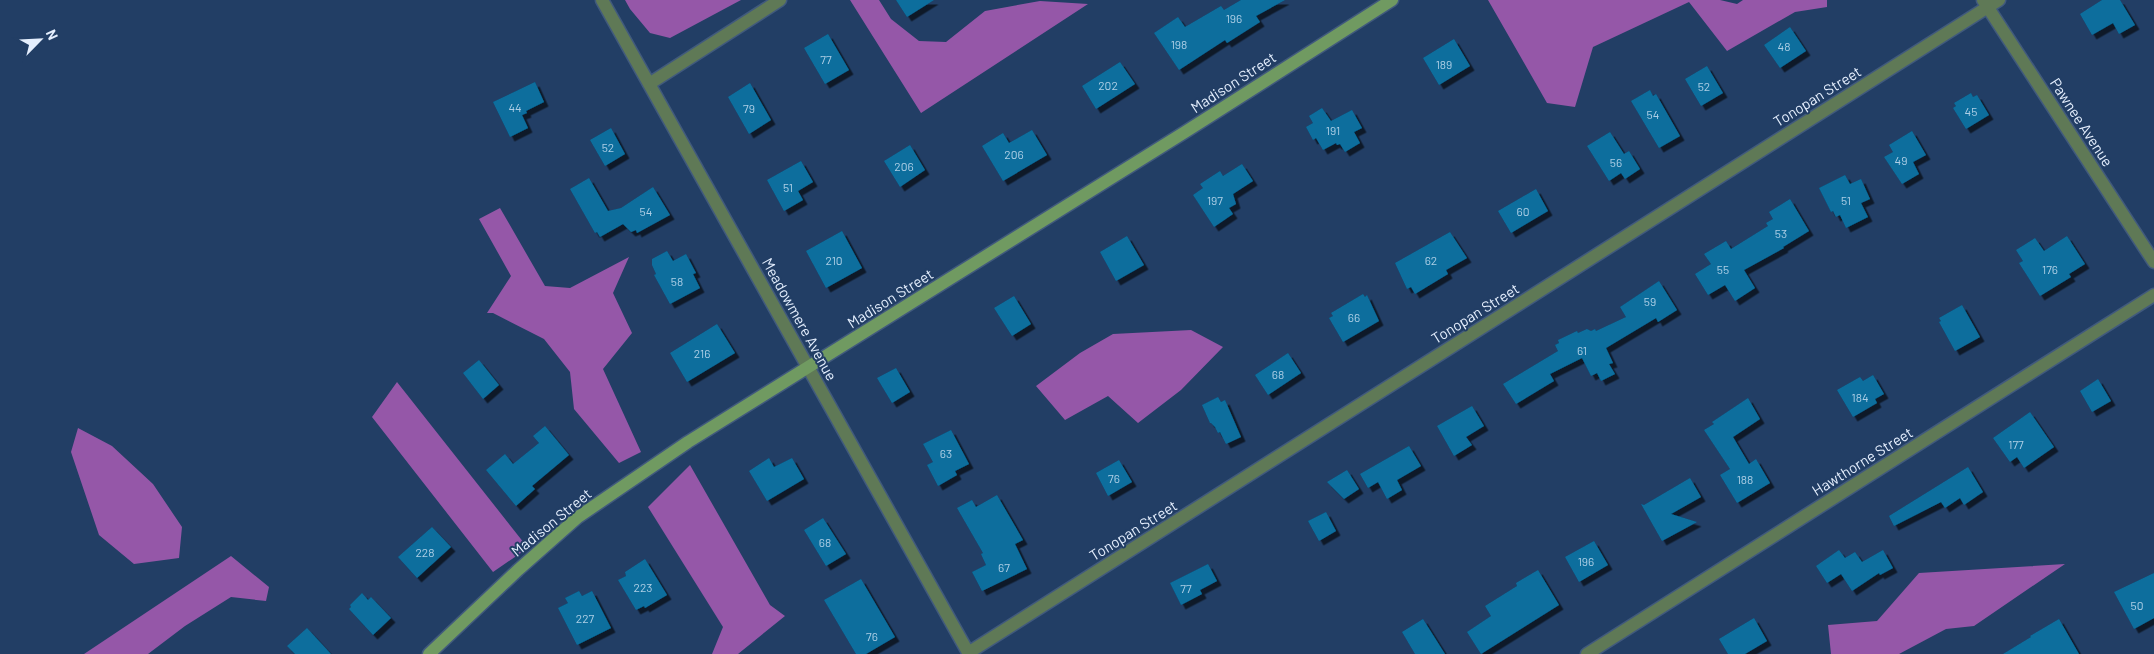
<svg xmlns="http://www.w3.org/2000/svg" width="2154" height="654" font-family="Barlow,sans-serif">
<defs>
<filter id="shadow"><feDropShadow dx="4.5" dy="4.5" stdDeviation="0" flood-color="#0009"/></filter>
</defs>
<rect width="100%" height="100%" fill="#223e65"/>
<!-- forest -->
<path fill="#9557a8" d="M 625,0 L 741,0 L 670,38 L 650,33 L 630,9 Z
M 850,0 L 879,0 L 891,19 L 919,41 L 946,42 L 985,11 L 1040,1 L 1088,4 L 921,113 Z
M 1488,0 L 1720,0 L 1737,4 L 1743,0 L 1827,0 L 1827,7 L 1795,12 L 1727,51 L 1689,2 L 1593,47 L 1575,107 L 1547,103 Z
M 500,208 L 545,286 L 570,288 L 629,257 L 613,293 L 632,333 L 603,369 L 641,452 L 619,463 L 574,409 L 570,372 L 544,339 L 493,313 L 487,313 L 511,276 L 479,219 Z
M 1191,330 L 1223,347 L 1181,390 L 1138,423 L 1108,396 L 1065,420 L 1036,386 L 1080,353 L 1113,334 Z
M 397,382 L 528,548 L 493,572 L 372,417 Z
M 78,428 L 112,446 L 153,484 L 182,527 L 179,558 L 134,564 L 99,535 L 71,452 Z
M 690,465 L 770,605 L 785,616 L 738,654 L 712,654 L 723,627 L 648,507 Z
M 231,556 L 269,587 L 266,601 L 231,597 L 185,626 L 148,654 L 84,654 Z
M 2065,564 L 1974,626 L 1946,629 L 1899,654 L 1831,654 L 1828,625 L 1877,621 L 1919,573 Z"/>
<!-- building -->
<path fill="#096e9d" filter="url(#shadow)" d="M 896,0 L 934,0 L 907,17 Z
M 1241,0 L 1285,0 L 1256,16 L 1260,22 L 1227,43 L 1225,40 L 1179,70 L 1154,33 L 1178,17 L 1185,27 L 1221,6 L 1224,10 Z
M 2102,0 L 2120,0 L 2135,25 L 2119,34 L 2113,23 L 2092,35 L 2080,14 Z
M 1790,27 L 1806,51 L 1780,68 L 1764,45 Z
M 828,34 L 849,70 L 825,84 L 804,48 Z
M 1454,39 L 1470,66 L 1439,85 L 1423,58 Z
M 1120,62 L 1135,84 L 1096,109 L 1082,86 Z
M 1707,66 L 1723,93 L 1701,106 L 1685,79 Z
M 535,82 L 544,102 L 526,111 L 527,113 L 522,115 L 528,128 L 510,137 L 493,102 Z
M 750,83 L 771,120 L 749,134 L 728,97 Z
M 1650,90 L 1653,96 L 1656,94 L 1680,136 L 1659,148 L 1631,101 Z
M 1971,93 L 1973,97 L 1977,95 L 1989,115 L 1966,129 L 1953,108 L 1956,106 L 1954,103 Z
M 1322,108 L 1331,121 L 1352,110 L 1362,128 L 1354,132 L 1360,143 L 1345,152 L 1340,144 L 1337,145 L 1336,143 L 1323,150 L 1316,138 L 1313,140 L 1306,127 L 1313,123 L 1309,116 Z
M 611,128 L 625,154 L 605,166 L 590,140 Z
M 1032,130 L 1047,155 L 1003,181 L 982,146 L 1003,133 L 1009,143 Z
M 1912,131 L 1926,155 L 1913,162 L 1919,174 L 1902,184 L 1884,157 L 1893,152 L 1889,145 Z
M 1610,132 L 1624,154 L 1629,151 L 1640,169 L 1625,179 L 1621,173 L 1609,181 L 1587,146 Z
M 910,145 L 925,170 L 900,187 L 884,161 Z
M 801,161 L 813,182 L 798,191 L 803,200 L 784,211 L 767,180 Z
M 1242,164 L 1253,181 L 1233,194 L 1236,204 L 1229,208 L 1233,214 L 1214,227 L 1193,195 L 1203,188 L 1200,184 L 1220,171 L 1223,176 Z
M 1845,175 L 1850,184 L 1861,179 L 1870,199 L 1861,203 L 1868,217 L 1846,228 L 1840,215 L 1836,217 L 1833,211 L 1831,212 L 1819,188 Z
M 589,178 L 608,211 L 621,208 L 653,187 L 670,215 L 637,233 L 636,230 L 631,232 L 623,224 L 600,237 L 597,232 L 595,233 L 570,189 Z
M 1536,189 L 1548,211 L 1511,233 L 1498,211 Z
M 1790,199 L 1809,231 L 1783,247 L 1784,248 L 1744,270 L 1755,288 L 1735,301 L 1725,285 L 1708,295 L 1695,274 L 1711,264 L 1704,254 L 1726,241 L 1731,249 L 1768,226 L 1766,223 L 1773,219 L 1769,212 Z
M 842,231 L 862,268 L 826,288 L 806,251 Z
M 1450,232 L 1467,258 L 1446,270 L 1448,274 L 1415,294 L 1411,287 L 1407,289 L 1395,263 Z
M 1127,236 L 1144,265 L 1116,281 L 1100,252 Z
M 2067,236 L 2085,264 L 2069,274 L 2071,277 L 2040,296 L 2019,263 L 2023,261 L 2016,250 L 2035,238 L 2044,251 Z
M 667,251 L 673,261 L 686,254 L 696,273 L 693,274 L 700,288 L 670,304 L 654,275 L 656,274 L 652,265 L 652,259 Z
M 1659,281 L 1677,310 L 1658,322 L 1656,318 L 1606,348 L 1613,363 L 1609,364 L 1615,374 L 1601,381 L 1597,373 L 1591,376 L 1582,358 L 1550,374 L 1554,381 L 1516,404 L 1503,384 L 1558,351 L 1555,345 L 1559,343 L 1558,340 L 1577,331 L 1578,333 L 1587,329 L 1591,331 L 1595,329 L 1596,331 L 1626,317 L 1620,307 Z
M 1363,294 L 1365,297 L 1367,295 L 1379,321 L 1343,342 L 1329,318 L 1333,316 L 1331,313 Z
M 1014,296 L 1031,324 L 1012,336 L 994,308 Z
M 1962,305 L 1980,337 L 1955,351 L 1939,322 L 1941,321 L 1939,318 Z
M 717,324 L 735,353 L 687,382 L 670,353 Z
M 1288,353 L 1301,373 L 1268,395 L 1255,375 Z
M 479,360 L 499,385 L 483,399 L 463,373 Z
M 896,368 L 910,392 L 892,403 L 877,378 Z
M 1873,375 L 1884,394 L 1875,399 L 1877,403 L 1853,417 L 1837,390 L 1860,377 L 1863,381 Z
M 2098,379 L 2111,401 L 2092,412 L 2080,391 Z
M 1218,397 L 1221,402 L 1225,400 L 1241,437 L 1226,444 L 1220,432 L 1218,433 L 1215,427 L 1211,423 L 1210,423 L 1202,405 Z
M 1748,398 L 1760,419 L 1733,437 L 1749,464 L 1756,459 L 1770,483 L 1737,503 L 1720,475 L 1730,469 L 1704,430 L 1714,424 L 1712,422 Z
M 1472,406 L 1484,426 L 1466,437 L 1472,445 L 1454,456 L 1437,426 Z
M 2030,412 L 2054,447 L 2024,468 L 2017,457 L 2010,462 L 1993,438 Z
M 545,426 L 569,455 L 532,486 L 535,489 L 516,506 L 486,470 L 505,454 L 513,464 L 539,443 L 533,436 Z
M 951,430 L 969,464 L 955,471 L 957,475 L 938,486 L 927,465 L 933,462 L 923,444 Z
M 1409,446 L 1421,466 L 1397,480 L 1402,490 L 1387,499 L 1378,482 L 1368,488 L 1360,474 Z
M 769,458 L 774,467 L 792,458 L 804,479 L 767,501 L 749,471 Z
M 1119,460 L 1132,482 L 1108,496 L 1096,473 Z
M 1968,467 L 1983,492 L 1964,505 L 1960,498 L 1945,508 L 1941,502 L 1894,526 L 1889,516 Z
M 1347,470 L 1359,489 L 1344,499 L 1327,482 Z
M 1690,478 L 1701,497 L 1671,514 L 1697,522 L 1662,541 L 1641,504 L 1644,505 Z
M 997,495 L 1023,540 L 1015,544 L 1027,569 L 982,591 L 972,572 L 986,565 L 981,554 L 983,553 L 957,508 L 972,500 L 976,507 Z
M 1326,512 L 1336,531 L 1319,541 L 1308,521 Z
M 823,518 L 846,554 L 826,566 L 804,530 Z
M 432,527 L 451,547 L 417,578 L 398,557 Z
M 1594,541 L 1608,565 L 1579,582 L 1565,557 Z
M 1839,550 L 1845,558 L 1855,552 L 1862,562 L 1883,550 L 1893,568 L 1880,575 L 1879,573 L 1852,591 L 1841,574 L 1827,583 L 1816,566 Z
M 645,559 L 667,595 L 645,608 L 644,606 L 636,610 L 618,580 L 626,576 L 625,572 Z
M 1208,564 L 1217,581 L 1200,590 L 1202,594 L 1181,605 L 1170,583 Z
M 1538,570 L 1559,605 L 1481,654 L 1467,632 L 1491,616 L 1485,606 L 1517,586 L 1516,583 Z
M 2154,573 L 2154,618 L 2134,629 L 2114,592 Z
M 861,579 L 895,637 L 866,654 L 856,654 L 824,600 Z
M 579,591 L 582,596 L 592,591 L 611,628 L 577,645 L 558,608 L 568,603 L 565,598 Z
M 362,593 L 368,600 L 371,597 L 391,618 L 373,635 L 349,609 L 351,607 L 350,605 Z
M 1754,618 L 1767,641 L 1745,654 L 1728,654 L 1719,639 Z
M 1423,619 L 1445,654 L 1415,654 L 1402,632 Z
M 2059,619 L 2079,654 L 2003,654 L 2031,637 L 2030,636 Z
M 307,628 L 331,654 L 295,654 L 287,646 Z"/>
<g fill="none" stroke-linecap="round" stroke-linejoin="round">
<!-- street casing -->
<g stroke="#415a7d" stroke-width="15">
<path id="street" d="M 602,0 L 969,654
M 1983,0 L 2154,262
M 649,84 L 780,0
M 968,653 L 1999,0
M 1587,654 L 2154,295"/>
</g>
<!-- secondary casing -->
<g stroke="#415a7d" stroke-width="15">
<path id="secondary" d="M 429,654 L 518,570 L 578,517 L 688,442 L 1185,132 L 1392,0"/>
</g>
<!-- street -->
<use href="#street" stroke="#5f7956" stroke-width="12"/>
<!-- secondary -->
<use href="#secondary" stroke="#709a61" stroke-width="12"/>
</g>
<g text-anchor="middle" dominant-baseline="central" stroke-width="4" stroke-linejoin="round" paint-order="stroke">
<!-- number labels -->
<g font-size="12" fill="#aecfe6">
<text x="1234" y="18">196</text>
<text x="1179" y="44">198</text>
<text x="1784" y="46">48</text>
<text x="826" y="59">77</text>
<text x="1444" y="64">189</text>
<text x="1108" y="85">202</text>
<text x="1704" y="86">52</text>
<text x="515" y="107">44</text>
<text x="749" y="108">79</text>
<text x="1971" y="111">45</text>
<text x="1653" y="114">54</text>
<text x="1333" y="130">191</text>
<text x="608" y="147">52</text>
<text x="1014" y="154">206</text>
<text x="1901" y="160">49</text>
<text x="1616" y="162">56</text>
<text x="904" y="166">206</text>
<text x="788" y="187">51</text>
<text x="1215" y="200">197</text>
<text x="1846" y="200">51</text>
<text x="646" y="211">54</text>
<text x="1523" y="211">60</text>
<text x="1781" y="233">53</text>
<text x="834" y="260">210</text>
<text x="1431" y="260">62</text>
<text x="1723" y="269">55</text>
<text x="2050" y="269">176</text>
<text x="677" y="281">58</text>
<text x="1650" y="301">59</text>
<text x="1354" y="317">66</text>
<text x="1582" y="350">61</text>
<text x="702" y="353">216</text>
<text x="1278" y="374">68</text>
<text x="1860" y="397">184</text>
<text x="2016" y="444">177</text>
<text x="946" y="453">63</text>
<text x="1114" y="478">76</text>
<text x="1745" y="479">188</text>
<text x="825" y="542">68</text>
<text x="425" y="552">228</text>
<text x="1586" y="561">196</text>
<text x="1004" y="567">67</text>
<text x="643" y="587">223</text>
<text x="1186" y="588">77</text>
<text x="2137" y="605">50</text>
<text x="585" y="618">227</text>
<text x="872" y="636">76</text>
</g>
<!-- street labels -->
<g font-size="15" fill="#e5effe" stroke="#223e65">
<text transform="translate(1233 82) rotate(-33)">Madison Street</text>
<text transform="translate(1817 96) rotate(-32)">Tonopan Street</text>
<text transform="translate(2082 122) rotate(57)">Pawnee Avenue</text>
<text transform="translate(890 298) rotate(-32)">Madison Street</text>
<text transform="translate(1475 313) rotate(-32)">Tonopan Street</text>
<text transform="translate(800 319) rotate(61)">Meadowmere Avenue</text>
<text transform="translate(1862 461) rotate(-32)">Hawthorne Street</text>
<text transform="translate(551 522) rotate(-39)">Madison Street</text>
<text transform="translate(1133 530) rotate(-32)">Tonopan Street</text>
</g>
</g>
<!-- north arrow -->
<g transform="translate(40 40) rotate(66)" stroke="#223e65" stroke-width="4" paint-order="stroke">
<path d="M0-4L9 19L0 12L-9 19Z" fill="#e5effe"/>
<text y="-8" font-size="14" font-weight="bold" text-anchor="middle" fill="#e5effe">N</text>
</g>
</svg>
